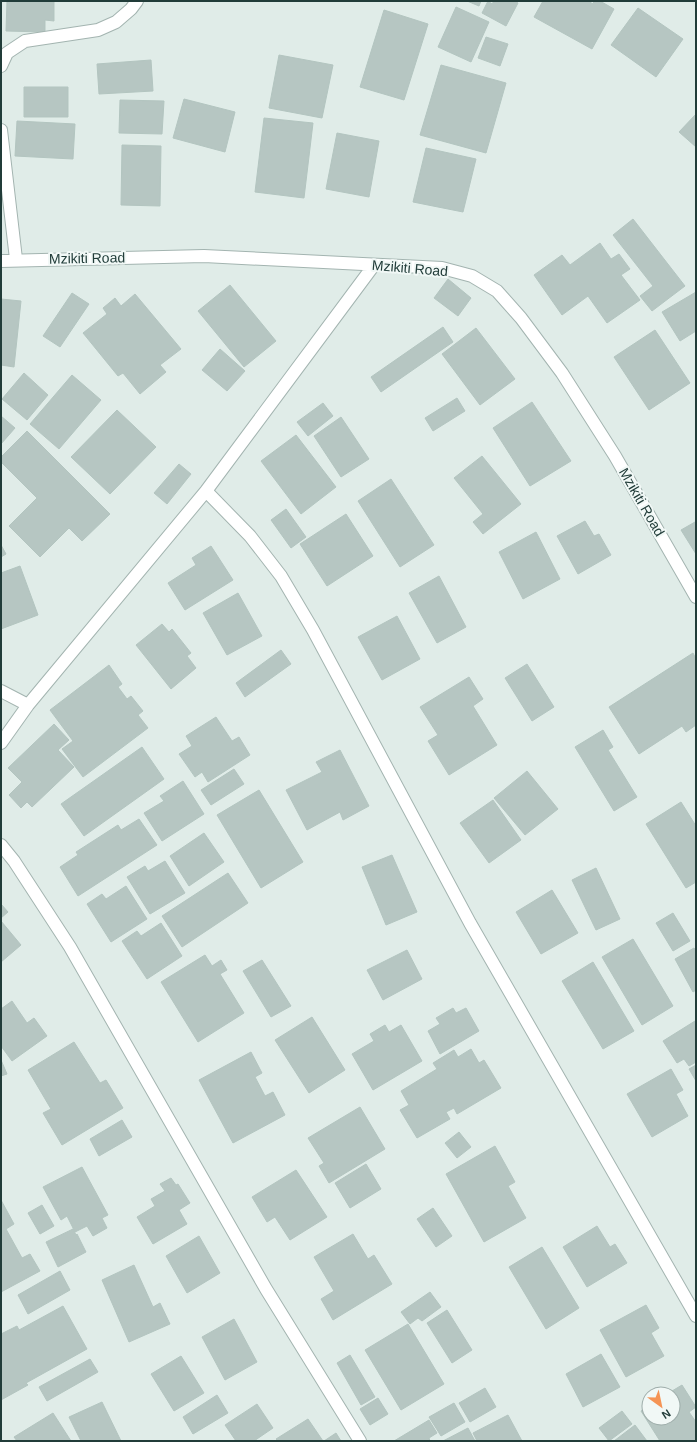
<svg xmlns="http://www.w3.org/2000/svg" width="697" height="1442" font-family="Arial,sans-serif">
<rect width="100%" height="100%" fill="#e0ece8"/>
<!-- building -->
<path fill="#b6c6c2" stroke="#b3c5c0" d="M 7,1 L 54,1 L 54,21 L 45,20 L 45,32 L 6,31 Z
M 467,1 L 481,1 L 479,6 Z
M 488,1 L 492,4 L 494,1 L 515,1 L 518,3 L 506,26 L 482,13 Z
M 543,1 L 588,1 L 593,4 L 594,1 L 600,1 L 614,9 L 592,49 L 534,17 Z
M 456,7 L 489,22 L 471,62 L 438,47 Z
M 638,8 L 683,39 L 656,77 L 611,45 Z
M 384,10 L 428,24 L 404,100 L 360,87 Z
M 486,37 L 508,44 L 500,66 L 478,58 Z
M 279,55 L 333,65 L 322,118 L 269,108 Z
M 151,60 L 153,91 L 99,94 L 97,64 Z
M 441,65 L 506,83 L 486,153 L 420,135 Z
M 24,87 L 68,87 L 68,117 L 24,117 Z
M 184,99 L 235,112 L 225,152 L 173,138 Z
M 120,100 L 164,101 L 162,134 L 119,133 Z
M 696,114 L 696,147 L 679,132 Z
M 264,118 L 313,123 L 304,198 L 255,192 Z
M 17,121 L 75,124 L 73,159 L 15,156 Z
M 337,133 L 379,141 L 369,197 L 326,189 Z
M 122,145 L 161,146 L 160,206 L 121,205 Z
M 426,148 L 476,159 L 463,212 L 413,202 Z
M 633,219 L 685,286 L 652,311 L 640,296 L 653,286 L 613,235 Z
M 600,243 L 611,259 L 619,254 L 630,269 L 621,275 L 640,300 L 607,323 L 588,296 L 562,315 L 534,275 L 562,255 L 570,265 Z
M 448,279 L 471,298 L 458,316 L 434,298 Z
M 230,285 L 276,341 L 244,367 L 198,311 Z
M 696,292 L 696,331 L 680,341 L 662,312 Z
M 72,293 L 89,304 L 60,347 L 43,336 Z
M 135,294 L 181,349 L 160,365 L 166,372 L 140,394 L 123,373 L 118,376 L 83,333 L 107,314 L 103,308 L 115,298 L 121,306 Z
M 1,299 L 21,301 L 14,367 L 1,365 Z
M 443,327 L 453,342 L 381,392 L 371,377 Z
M 476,328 L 515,379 L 480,405 L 442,354 Z
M 655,330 L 690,383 L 649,410 L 614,357 Z
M 220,349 L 245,371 L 227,391 L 202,370 Z
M 24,373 L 48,395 L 27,420 L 2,399 Z
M 72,375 L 101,400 L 59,449 L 30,424 Z
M 457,398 L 465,411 L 433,431 L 425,418 Z
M 532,402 L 571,461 L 530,486 L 493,428 Z
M 323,403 L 333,416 L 308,436 L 297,422 Z
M 117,410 L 156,447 L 110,494 L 71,457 Z
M 1,416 L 15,428 L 1,444 Z
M 341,417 L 369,459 L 341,477 L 314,436 Z
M 27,431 L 110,514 L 82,541 L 69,528 L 40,557 L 9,526 L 37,498 L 1,462 L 1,457 Z
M 296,435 L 336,487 L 301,514 L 261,461 Z
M 482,456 L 521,504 L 483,534 L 473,522 L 483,514 L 454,478 Z
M 179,464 L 191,474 L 167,504 L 154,493 Z
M 391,479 L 434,545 L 400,567 L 358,501 Z
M 286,509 L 306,537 L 291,548 L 271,520 Z
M 346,514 L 373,556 L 327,586 L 300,544 Z
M 585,521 L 594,536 L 599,534 L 611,555 L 578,574 L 557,536 Z
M 695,522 L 696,523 L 696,554 L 681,530 Z
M 536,532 L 560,579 L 523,599 L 499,552 Z
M 1,545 L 6,554 L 1,557 Z
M 211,546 L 233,580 L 185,610 L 168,583 L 196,565 L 192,558 Z
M 20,566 L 38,615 L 1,629 L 1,573 Z
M 439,576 L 466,627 L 437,643 L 409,593 Z
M 238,593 L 262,636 L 227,655 L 203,613 Z
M 397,616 L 420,659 L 382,680 L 358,637 Z
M 162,624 L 169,632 L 172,629 L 191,653 L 187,656 L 196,668 L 171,689 L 136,645 Z
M 281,650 L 291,664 L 245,697 L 236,683 Z
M 693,653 L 696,659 L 696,725 L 686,732 L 682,726 L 639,754 L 609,707 Z
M 527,664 L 554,707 L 532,721 L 505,678 Z
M 109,665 L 122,684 L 118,687 L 127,699 L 131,696 L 143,711 L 138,715 L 148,728 L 83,777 L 62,749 L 73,741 L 50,710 Z
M 469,677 L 483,699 L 473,706 L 497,745 L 449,775 L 428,741 L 438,735 L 420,707 Z
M 216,717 L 232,741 L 239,737 L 250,755 L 208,782 L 202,772 L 195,777 L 179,754 L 192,746 L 186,736 Z
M 54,724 L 69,740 L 58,750 L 74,767 L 32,807 L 27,802 L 21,808 L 9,795 L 22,782 L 8,768 Z
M 603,730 L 613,747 L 608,750 L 637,797 L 614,811 L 575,747 Z
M 142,747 L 164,779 L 84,836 L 61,804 Z
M 340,750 L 369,806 L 343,820 L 340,812 L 307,830 L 286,790 L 322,772 L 316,762 Z
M 234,769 L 244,784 L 211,805 L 201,790 Z
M 527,771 L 558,809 L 525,835 L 494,798 Z
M 183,781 L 204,814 L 162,841 L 144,813 L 164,801 L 160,796 Z
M 259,790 L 303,862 L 261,888 L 217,815 Z
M 493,800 L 521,840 L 489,863 L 460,823 Z
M 681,802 L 696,826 L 696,882 L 686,888 L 646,824 Z
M 139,819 L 157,845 L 78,896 L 60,867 L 78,855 L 76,852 L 118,825 L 121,830 Z
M 204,833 L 224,862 L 189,886 L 170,856 Z
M 392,855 L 417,912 L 386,925 L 362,867 Z
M 165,861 L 185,893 L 150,914 L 127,877 L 145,866 L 148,871 Z
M 596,868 L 620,919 L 596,930 L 572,880 Z
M 228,873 L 248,903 L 182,947 L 162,916 Z
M 126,886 L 147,919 L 111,942 L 87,904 L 102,894 L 106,899 Z
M 552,890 L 578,933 L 541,954 L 516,912 Z
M 1,904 L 8,912 L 1,918 Z
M 673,913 L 690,941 L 673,951 L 656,923 Z
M 1,921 L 21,945 L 1,962 Z
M 161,923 L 182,956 L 147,979 L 122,941 L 137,931 L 141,936 Z
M 633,939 L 673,1006 L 642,1025 L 602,957 Z
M 694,948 L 696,951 L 696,990 L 693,992 L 675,959 Z
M 407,950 L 422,979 L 383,1000 L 367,970 Z
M 205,955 L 212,966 L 221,960 L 227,970 L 220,974 L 244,1013 L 198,1042 L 161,982 Z
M 262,960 L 291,1006 L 271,1017 L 243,971 Z
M 593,962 L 634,1031 L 603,1049 L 562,981 Z
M 12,1001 L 27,1023 L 34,1018 L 47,1036 L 12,1061 L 1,1046 L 1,1009 Z
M 453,1008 L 456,1013 L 466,1008 L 479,1031 L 440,1054 L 428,1031 L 440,1024 L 436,1018 Z
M 312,1017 L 345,1070 L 309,1093 L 275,1040 Z
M 695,1021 L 696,1062 L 689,1066 L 684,1059 L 677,1063 L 663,1041 Z
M 385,1025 L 389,1032 L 401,1025 L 422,1061 L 373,1090 L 352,1054 L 374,1041 L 370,1034 Z
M 74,1042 L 100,1083 L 106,1080 L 123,1108 L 62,1145 L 43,1113 L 51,1109 L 28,1070 Z
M 471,1049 L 479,1063 L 484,1060 L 501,1088 L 457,1114 L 454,1108 L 446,1112 L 450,1119 L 417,1138 L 400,1110 L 409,1105 L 401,1091 L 437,1069 L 433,1063 L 454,1050 L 458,1057 Z
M 251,1052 L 262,1073 L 255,1077 L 265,1096 L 273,1092 L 285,1115 L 233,1143 L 199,1080 Z
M 1,1060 L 7,1074 L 1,1076 Z
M 696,1065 L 696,1081 L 689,1069 Z
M 671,1069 L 683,1090 L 676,1094 L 688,1116 L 652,1137 L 627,1094 Z
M 360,1107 L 385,1149 L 329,1183 L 319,1166 L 324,1163 L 308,1138 Z
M 122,1120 L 132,1137 L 99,1156 L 90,1139 Z
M 459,1132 L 471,1147 L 457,1158 L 445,1143 Z
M 495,1146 L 515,1182 L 508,1186 L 526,1218 L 484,1242 L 446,1174 Z
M 366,1164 L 381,1189 L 350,1208 L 335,1183 Z
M 82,1167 L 108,1215 L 102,1218 L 107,1228 L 93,1236 L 87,1226 L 75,1232 L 67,1216 L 61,1220 L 43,1187 Z
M 296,1170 L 327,1217 L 290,1240 L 275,1217 L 267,1222 L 252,1197 Z
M 171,1178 L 176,1185 L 178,1184 L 190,1203 L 179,1210 L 187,1224 L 153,1244 L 137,1217 L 155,1206 L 151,1199 L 165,1191 L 160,1184 Z
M 1,1200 L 14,1224 L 6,1229 L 22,1258 L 30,1254 L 40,1271 L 1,1292 Z
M 42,1205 L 54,1226 L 40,1234 L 28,1213 Z
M 433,1208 L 452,1236 L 436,1247 L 417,1219 Z
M 597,1226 L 610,1247 L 615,1244 L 627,1263 L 587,1287 L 563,1247 Z
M 73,1229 L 76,1235 L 77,1234 L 86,1252 L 58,1267 L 46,1242 Z
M 353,1234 L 368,1259 L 374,1255 L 392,1284 L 333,1320 L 321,1299 L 334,1291 L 314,1257 Z
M 199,1236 L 220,1273 L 187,1293 L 166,1256 Z
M 542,1247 L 579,1308 L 546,1329 L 509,1267 Z
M 134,1265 L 153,1307 L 160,1303 L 170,1324 L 129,1342 L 102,1280 Z
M 60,1271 L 70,1290 L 28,1314 L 18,1295 Z
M 430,1292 L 441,1307 L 422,1321 L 418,1318 L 410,1324 L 401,1312 Z
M 646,1305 L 659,1328 L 651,1333 L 664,1356 L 626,1377 L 600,1330 Z
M 63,1306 L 87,1349 L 26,1383 L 28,1385 L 1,1400 L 1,1334 L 17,1326 L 19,1330 Z
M 447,1310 L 472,1350 L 452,1363 L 427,1323 Z
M 234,1319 L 257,1362 L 225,1380 L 202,1337 Z
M 408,1324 L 444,1384 L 401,1410 L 365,1350 Z
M 601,1354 L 620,1387 L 583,1407 L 566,1374 Z
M 350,1355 L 375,1397 L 361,1405 L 337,1363 Z
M 181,1356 L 204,1393 L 174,1411 L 151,1374 Z
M 90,1359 L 98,1372 L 47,1401 L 39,1387 Z
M 682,1385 L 696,1407 L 689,1412 L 696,1422 L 696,1440 L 694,1441 L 660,1441 L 641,1411 L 649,1406 L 649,1418 L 673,1418 L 673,1394 L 667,1394 Z
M 485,1388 L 496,1407 L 470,1422 L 459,1403 Z
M 217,1395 L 228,1413 L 193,1434 L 183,1417 Z
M 378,1398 L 388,1414 L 370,1425 L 360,1409 Z
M 102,1402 L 121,1441 L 81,1441 L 69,1417 Z
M 454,1403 L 465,1422 L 441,1436 L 429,1417 Z
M 257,1404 L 273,1428 L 254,1441 L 236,1441 L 225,1425 Z
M 622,1411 L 632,1424 L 609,1441 L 599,1428 Z
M 53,1413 L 71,1441 L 17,1441 L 14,1437 Z
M 508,1415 L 522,1441 L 477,1441 L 473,1433 Z
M 308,1419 L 323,1441 L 278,1441 L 276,1439 Z
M 429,1420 L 437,1433 L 429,1438 L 430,1441 L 394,1441 Z
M 635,1425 L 647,1441 L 614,1441 Z
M 468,1428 L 475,1441 L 443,1441 Z
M 336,1433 L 341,1441 L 324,1441 Z"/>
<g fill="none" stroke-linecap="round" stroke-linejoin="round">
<!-- street casing -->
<g stroke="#a3b4b0" stroke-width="14">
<path id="street" d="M 1,66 L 7,53 L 25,41 L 98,30 L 116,22 L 131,9 L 137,1
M 1,130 L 16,259
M 1,261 L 204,256 L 442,268 L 472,276 L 497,291 L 521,318 L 562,373 L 615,456 L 696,597
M 206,491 L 250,536 L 281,576 L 313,630 L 470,923 L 696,1316
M 1,691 L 28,705
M 1,743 L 28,705 L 206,491 L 374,265
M 1,845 L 14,861 L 70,947 L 266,1289 L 360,1441"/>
</g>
<!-- street -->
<use href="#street" stroke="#fff" stroke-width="12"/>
</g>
<g text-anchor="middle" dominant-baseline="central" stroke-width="4" stroke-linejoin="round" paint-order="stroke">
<!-- street labels -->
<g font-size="14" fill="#213c39" stroke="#f1f8f6">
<text transform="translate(87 258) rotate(-1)">Mzikiti Road</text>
<text transform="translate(410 268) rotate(5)">Mzikiti Road</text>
<text transform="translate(642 502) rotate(60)">Mzikiti Road</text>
</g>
</g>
<!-- border -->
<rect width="697" height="1442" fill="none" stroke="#213c39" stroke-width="4"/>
<!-- north arrow -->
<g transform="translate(661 1406) rotate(147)"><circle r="19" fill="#f1f8f6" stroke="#9eadaa"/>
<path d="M0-3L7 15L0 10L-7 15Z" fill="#f59455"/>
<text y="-6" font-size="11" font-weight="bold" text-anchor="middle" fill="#213c39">N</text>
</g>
</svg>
